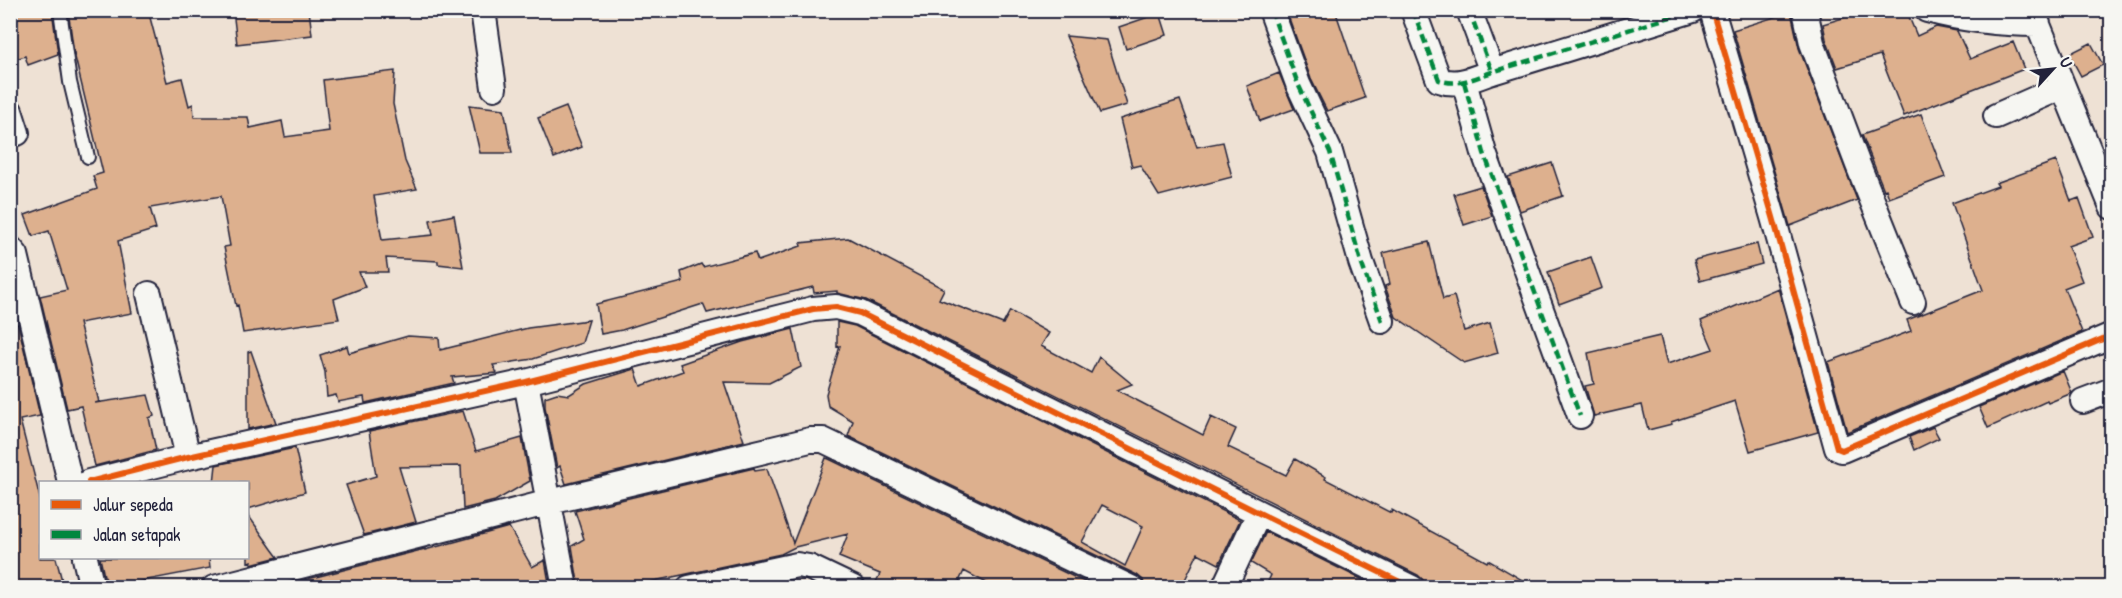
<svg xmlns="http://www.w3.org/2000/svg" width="2122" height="598" font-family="'Patrick Hand',sans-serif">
<rect width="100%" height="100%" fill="#eee1d4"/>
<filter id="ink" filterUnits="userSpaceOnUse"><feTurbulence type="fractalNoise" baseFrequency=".0167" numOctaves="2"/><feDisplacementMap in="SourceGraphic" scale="12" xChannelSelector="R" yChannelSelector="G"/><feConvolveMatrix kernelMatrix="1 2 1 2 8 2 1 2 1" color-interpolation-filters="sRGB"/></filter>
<g filter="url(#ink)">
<!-- building -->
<path fill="#ddb08e" stroke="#22223b" stroke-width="1.5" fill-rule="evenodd" d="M 10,10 L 52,10 L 58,54 L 28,65 L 25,56 L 10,61 Z
M 68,10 L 148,10 L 167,82 L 182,78 L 189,106 L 193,104 L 194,117 L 248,117 L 250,128 L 282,121 L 285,137 L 329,131 L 323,80 L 395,71 L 393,104 L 405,161 L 417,189 L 374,196 L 382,240 L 433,235 L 430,220 L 454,215 L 463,267 L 438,264 L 438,261 L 386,258 L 388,272 L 359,272 L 365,287 L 334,299 L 339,319 L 243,333 L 238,305 L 236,306 L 224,247 L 230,246 L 221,196 L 150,208 L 156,229 L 118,241 L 132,313 L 79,323 L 99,402 L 95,403 L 148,395 L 154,416 L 149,418 L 156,450 L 95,466 L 81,406 L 67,409 L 40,296 L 67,290 L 49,231 L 33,236 L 25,215 L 97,189 L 93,176 L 103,173 L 74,53 Z
M 233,10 L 309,10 L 312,35 L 237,44 Z
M 1286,10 L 1335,10 L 1365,98 L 1327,111 L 1311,79 Z
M 1869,10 L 1874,10 L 1876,18 L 1895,10 L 1906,10 L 1917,36 L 1936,27 L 1957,31 L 1970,59 L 2013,42 L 2024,69 L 1904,116 L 1880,55 L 1837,68 L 1826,39 L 1823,24 Z
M 1791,12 L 1799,48 L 1857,200 L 1790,226 L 1733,30 Z
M 1160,13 L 1167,35 L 1126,49 L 1119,27 Z
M 1066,36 L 1107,40 L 1127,105 L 1100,113 Z
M 2091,43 L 2103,65 L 2081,76 L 2069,54 Z
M 1279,73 L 1294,109 L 1260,121 L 1247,86 Z
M 1180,100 L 1197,147 L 1223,142 L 1232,177 L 1159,196 L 1140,165 L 1132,167 L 1120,119 Z
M 469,105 L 504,109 L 512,153 L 480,153 Z
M 566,107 L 582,147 L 554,158 L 538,118 Z
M 1921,114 L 1945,177 L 1889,198 L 1886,189 L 1884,190 L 1862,135 Z
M 2056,161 L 2071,201 L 2079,198 L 2093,237 L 2068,246 L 2082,281 L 2064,288 L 2082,332 L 1847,432 L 1828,362 L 1911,331 L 1907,320 L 1983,290 L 1952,203 L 1998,186 L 1996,183 Z
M 1552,163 L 1563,196 L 1520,211 L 1508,177 Z
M 1481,186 L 1492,216 L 1464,225 L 1454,194 Z
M 848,238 L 944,289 L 939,299 L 1003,324 L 1010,311 L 1049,333 L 1041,346 L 1091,373 L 1099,357 L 1132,384 L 1117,390 L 1203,435 L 1211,417 L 1236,429 L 1228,447 L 1286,475 L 1295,459 L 1326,477 L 1325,479 L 1391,513 L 1392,510 L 1487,562 L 1488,560 L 1536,588 L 1426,588 L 1424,581 L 1418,575 L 866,300 L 837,293 L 837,291 L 814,293 L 813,287 L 707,313 L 703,304 L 622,330 L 601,334 L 596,304 L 683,282 L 681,272 L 701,264 L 703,267 L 755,253 L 758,261 L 801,246 L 800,243 Z
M 1429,242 L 1443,299 L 1454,296 L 1464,331 L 1490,323 L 1498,353 L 1464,363 L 1396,317 L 1385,286 L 1390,284 L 1383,253 Z
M 1757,244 L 1762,264 L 1700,281 L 1694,260 Z
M 1591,257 L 1602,288 L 1559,304 L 1548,272 Z
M 1778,288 L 1818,432 L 1750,451 L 1735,401 L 1671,422 L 1672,424 L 1648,430 L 1642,405 L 1594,416 L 1585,386 L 1594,384 L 1588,353 L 1660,336 L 1667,364 L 1713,349 L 1701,321 Z
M 589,320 L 582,343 L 533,359 L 493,365 L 497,373 L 452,377 L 454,383 L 365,403 L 364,397 L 338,402 L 336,395 L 327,397 L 325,372 L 320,355 L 347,346 L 349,353 L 408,336 L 439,338 L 440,350 L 528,328 Z
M 837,322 L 855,326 L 1240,520 L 1219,564 L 1198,553 L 1181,588 L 1145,588 L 1143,580 L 1137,575 L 848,436 L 853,421 L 828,406 L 826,394 L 840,346 L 837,347 ZM 1102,505 L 1143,526 L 1125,566 L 1082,542 Z
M 18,324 L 40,416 L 20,420 L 40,498 L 40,558 L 56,558 L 64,588 L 10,588 L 10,325 Z
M 793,329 L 801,367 L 769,383 L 724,382 L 744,441 L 566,484 L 560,466 L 557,468 L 545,407 L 545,397 L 557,393 L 569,395 L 586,384 L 635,369 L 641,386 L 683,371 L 680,364 L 742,342 Z
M 251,351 L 276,423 L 248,429 L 248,352 Z
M 2063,371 L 2072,393 L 2048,403 L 2047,401 L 1988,428 L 1979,407 Z
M 463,411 L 476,451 L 522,438 L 530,481 L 495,501 L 463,509 L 461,466 L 399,467 L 416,522 L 364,535 L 346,485 L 376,476 L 369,431 Z
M 1933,427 L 1939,438 L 1914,450 L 1909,437 Z
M 295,448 L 305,492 L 248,509 L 248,483 L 214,483 L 216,465 Z
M 826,458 L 829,459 L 1097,588 L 996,588 L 964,571 L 956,588 L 873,588 L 880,574 L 839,557 L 848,534 L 795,547 L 781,554 L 621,588 L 579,588 L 572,546 L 584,539 L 575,511 L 754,468 L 755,471 L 767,469 L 793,543 Z
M 248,515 L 272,549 L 278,557 L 251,564 L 252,561 L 248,562 Z
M 509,527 L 532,567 L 545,560 L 550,588 L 273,588 L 425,549 L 425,550 Z
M 1266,532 L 1379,588 L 1265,588 L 1271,575 L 1251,563 Z
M 100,558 L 209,558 L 210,568 L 111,587 L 104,576 Z"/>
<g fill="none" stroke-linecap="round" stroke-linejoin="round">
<!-- lane casing -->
<g stroke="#22223b" stroke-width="16">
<path id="lane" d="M 60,10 L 70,82 L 88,157"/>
</g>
<!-- street casing -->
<g stroke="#22223b" stroke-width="28">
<path id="street" d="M 483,10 L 494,88
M 1271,10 L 1298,84 L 1330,152 L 1361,262 L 1382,321
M 1413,10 L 1439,80 C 1458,87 1474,78 1492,72 L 1693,10
M 1469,10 L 1492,72
M 1712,10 L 1773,217 L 1837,448 L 1842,450 L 2112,335
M 1805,10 L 1812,43 L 1858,165 L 1913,302
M 1927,10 C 1964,20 2000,24 2038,24
M 2032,10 L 2112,207
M 1464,82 L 1484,153 L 1580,416
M 10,111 L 17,133
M 1996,116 L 2062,87
M 10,248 L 16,255 L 70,482
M 149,294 L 188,457
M 526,382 L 565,588
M 2083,401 L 2112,390
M 89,482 L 188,457 L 526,382 L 813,309 L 836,307 L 860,313 L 1259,513 L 1412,588
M 85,558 L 92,588
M 214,588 L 550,502 L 810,440 L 823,440 L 1131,588
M 689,588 L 797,565 L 809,567 L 853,588
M 1224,588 L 1259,513"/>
</g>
<!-- lane -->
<use href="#lane" stroke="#f6f6f2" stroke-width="12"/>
<!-- street -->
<use href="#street" stroke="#f6f6f2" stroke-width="24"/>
<!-- quiet -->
<path stroke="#00873e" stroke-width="4.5" stroke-dasharray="9 4.5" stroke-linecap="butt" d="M 1271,10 L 1298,84 L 1330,152 L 1361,262 L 1382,321
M 1413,10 L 1439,80 C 1458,87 1474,78 1492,72 L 1693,10
M 1469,10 L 1492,72
M 1464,82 L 1484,153 L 1580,416"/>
<!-- cycleway casing -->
<g stroke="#f6f6f2" stroke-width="10">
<path id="cycleway" d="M 1712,10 L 1773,217 L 1837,448 L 1842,450 L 2112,335
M 89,482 L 188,457 L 526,382 L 813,309 L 836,307 L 860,313 L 1259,513 L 1412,588"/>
</g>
<!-- cycleway -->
<use href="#cycleway" stroke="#e8590c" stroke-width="6"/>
</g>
</g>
<!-- margin -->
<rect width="2122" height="598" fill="none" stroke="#f6f6f2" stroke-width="36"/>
<rect x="18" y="18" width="2086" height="562" fill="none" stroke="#22223b" stroke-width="2" filter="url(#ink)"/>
<!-- legend -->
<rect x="39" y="481" width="210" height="78" fill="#f6f6f2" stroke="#a1a1a9" stroke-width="1.5"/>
<rect x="51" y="500" width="30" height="9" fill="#e8590c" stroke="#a1a1a9" stroke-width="1.5"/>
<text x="93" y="511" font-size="18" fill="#22223b">Jalur sepeda</text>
<rect x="51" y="530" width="30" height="9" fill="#00873e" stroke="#a1a1a9" stroke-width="1.5"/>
<text x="93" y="541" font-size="18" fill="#22223b">Jalan setapak</text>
<!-- north arrow -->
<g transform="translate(2053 69) rotate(63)" stroke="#f6f6f2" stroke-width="4.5" paint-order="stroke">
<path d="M0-4.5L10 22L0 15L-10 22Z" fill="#22223b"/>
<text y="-9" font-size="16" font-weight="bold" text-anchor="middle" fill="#22223b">U</text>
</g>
</svg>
